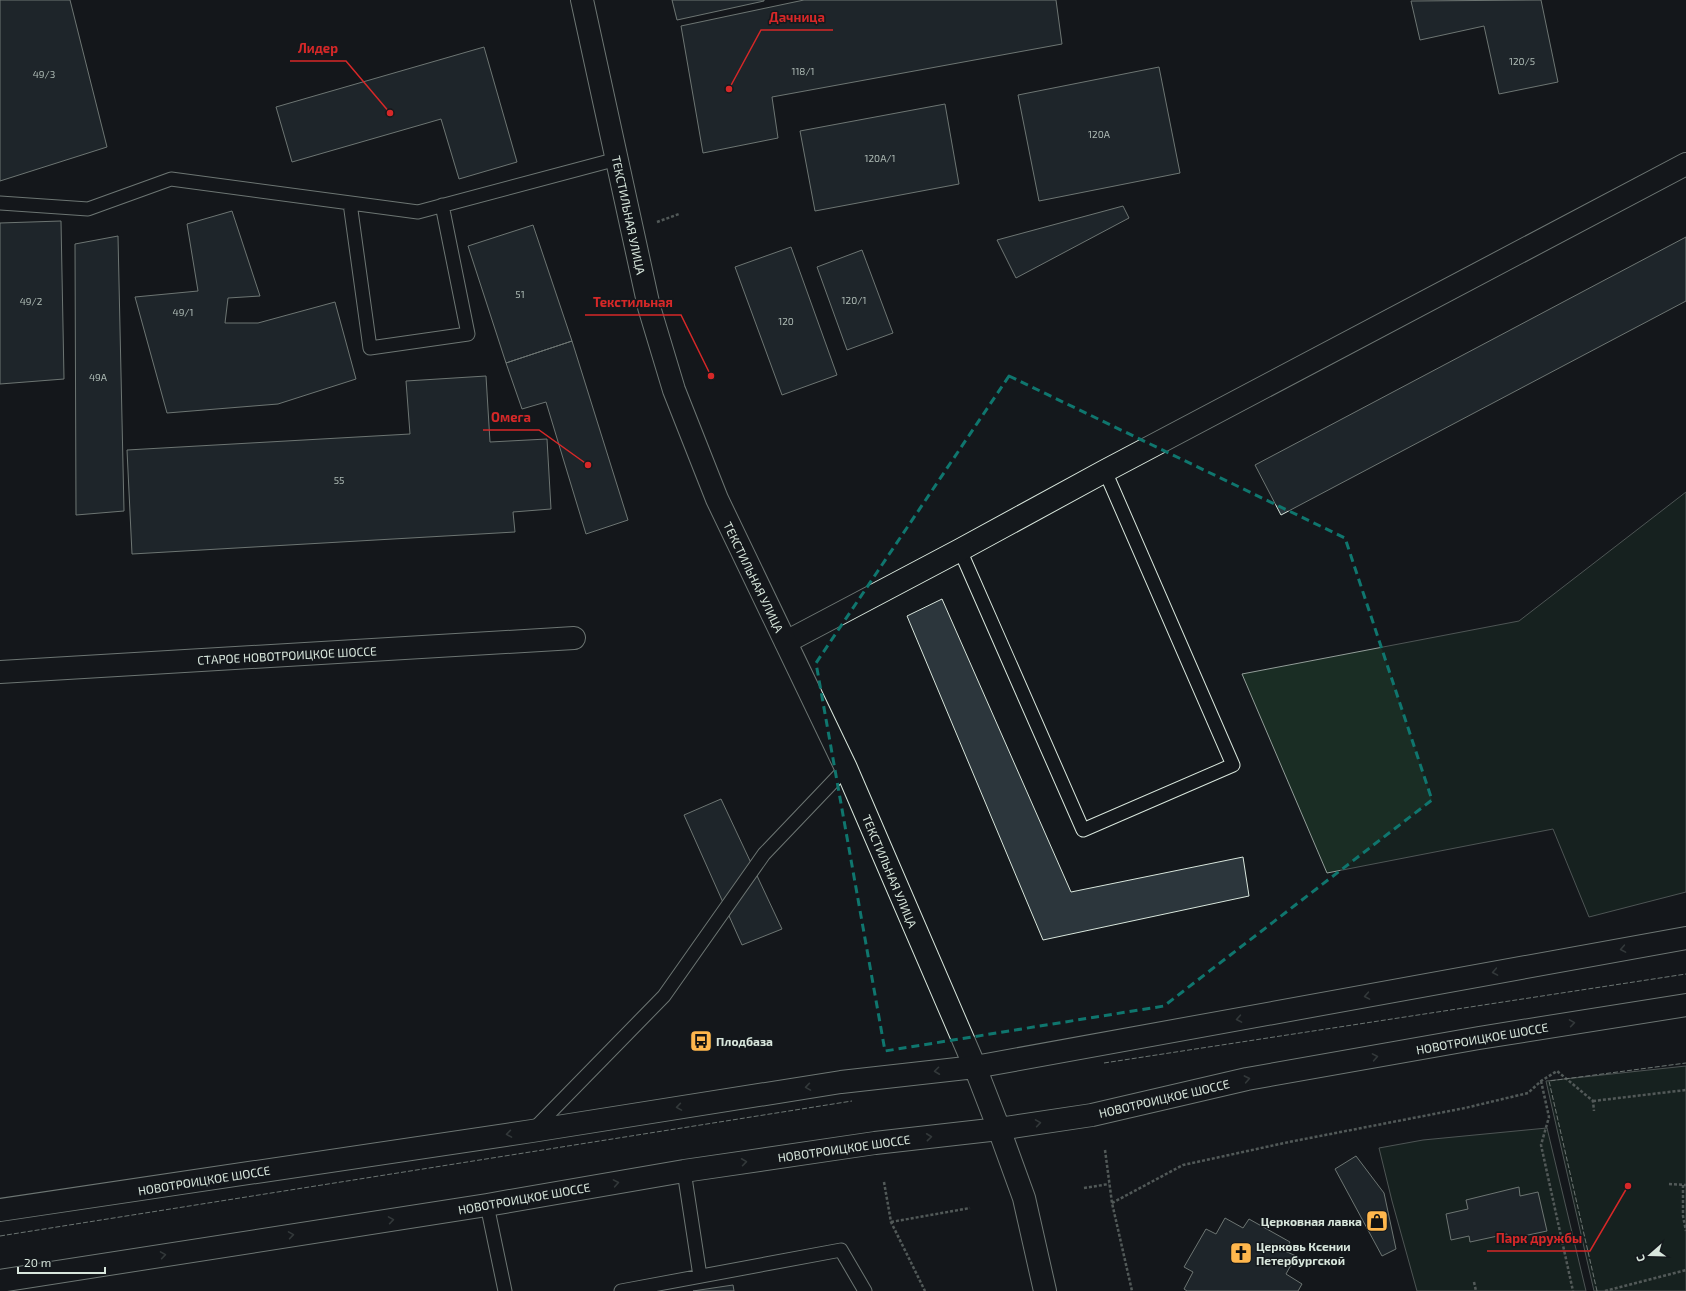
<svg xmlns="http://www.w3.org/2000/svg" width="1686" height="1291" font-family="'Exo 2',sans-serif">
<rect width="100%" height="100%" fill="#14181c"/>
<!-- green -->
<path fill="#1a2d24" stroke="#939e99" d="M 1686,492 L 1686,892 L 1589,917 L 1553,829 L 1327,873 L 1242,674 L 1519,621 Z
M 1686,1066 L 1686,1291 L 1594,1291 L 1546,1081 Z
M 1547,1128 L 1586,1291 L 1417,1291 L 1392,1201 L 1379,1148 L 1423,1140 Z"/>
<!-- building -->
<path fill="#2c363c" stroke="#d8e6dc" d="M 0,0 L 70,0 L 107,147 L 0,181 Z
M 672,0 L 764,0 L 764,1 L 677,20 Z
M 804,0 L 1056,0 L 1062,44 L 772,97 L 778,138 L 703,153 L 681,26 Z
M 1541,0 L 1558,82 L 1499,94 L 1484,26 L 1420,40 L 1411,1 Z
M 484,47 L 517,162 L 459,179 L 441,119 L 292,162 L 276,107 Z
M 1159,67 L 1180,173 L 1039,201 L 1018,95 Z
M 945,104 L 959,184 L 815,211 L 800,131 Z
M 1123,206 L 1129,218 L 1016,278 L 997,240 Z
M 232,211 L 260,296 L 228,298 L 225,323 L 258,323 L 335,302 L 356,379 L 278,404 L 167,413 L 135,297 L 198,291 L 187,224 Z
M 61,221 L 64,379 L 0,384 L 0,223 Z
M 533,225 L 572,341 L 506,363 L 468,246 Z
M 118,236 L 124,511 L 76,515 L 75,244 Z
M 1686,237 L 1686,301 L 1281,515 L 1255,465 Z
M 791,247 L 837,375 L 782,395 L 735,267 Z
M 862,250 L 893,333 L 847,350 L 817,267 Z
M 572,341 L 628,520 L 586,534 L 546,402 L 522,409 L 506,363 Z
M 486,376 L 490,442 L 547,439 L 551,509 L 513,512 L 515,532 L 132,554 L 127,450 L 410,434 L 406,381 Z
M 942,599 L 1071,892 L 1243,857 L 1249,896 L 1043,940 L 907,616 Z
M 721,799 L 782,929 L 742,945 L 684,815 Z
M 1356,1156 L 1384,1193 L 1396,1249 L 1382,1256 L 1335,1169 Z
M 1519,1187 L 1520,1196 L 1538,1192 L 1547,1231 L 1509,1239 L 1507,1234 L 1470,1242 L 1469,1236 L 1451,1240 L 1446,1214 L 1468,1209 L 1466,1200 Z
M 1225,1218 L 1243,1228 L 1249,1219 L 1290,1242 L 1285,1251 L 1296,1256 L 1286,1274 L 1302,1284 L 1298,1291 L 1187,1291 L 1184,1289 L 1193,1272 L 1184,1267 L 1206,1229 L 1216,1234 Z
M 733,1285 L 734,1291 L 693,1291 Z"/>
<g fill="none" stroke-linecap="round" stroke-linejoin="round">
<!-- service casing -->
<g stroke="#d8e6dc" stroke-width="15">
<path id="service" d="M 0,203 L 88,209 L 171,179 L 418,212 L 617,159
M 350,203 L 370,348 L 468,334 L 442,205
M 960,550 L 1083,830 L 1233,765 L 1105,471
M 533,1130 L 664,996 L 764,854 L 846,768
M 684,1171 L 700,1276
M 487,1205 L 505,1291
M 621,1291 L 841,1250 L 865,1291"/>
</g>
<!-- minor casing -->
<g stroke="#d8e6dc" stroke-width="24">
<path id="minor" d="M 0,672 L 574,638"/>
</g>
<!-- tertiary casing -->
<g stroke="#d8e6dc" stroke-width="24">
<path id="tertiary" d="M 786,642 L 960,550 L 1105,471 L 1686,164"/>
</g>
<!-- secondary casing -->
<g stroke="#d8e6dc" stroke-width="24">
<path id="secondary" d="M 582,0 L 649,307 L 674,390 L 717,499 L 846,768 L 975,1067
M 999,1129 L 1024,1198 L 1045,1291"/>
</g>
<!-- primary casing -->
<g stroke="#d8e6dc" stroke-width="24">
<path id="primary" d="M 975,1067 L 999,1129
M 0,1210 L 532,1131 L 841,1082 L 975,1067 L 1686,938
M 0,1281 L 487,1205 L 684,1171 L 875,1143 L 999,1129 L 1092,1115 L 1247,1079 L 1479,1038 L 1686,1005"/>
</g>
<!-- path -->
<path stroke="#9da8a2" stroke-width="2.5" stroke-dasharray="3 2" stroke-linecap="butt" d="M 657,222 L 679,214
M 1541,1081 L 1549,1117 L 1541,1145 L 1573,1291
M 1593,1101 L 1686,1090
M 1105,1150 L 1112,1203 L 1132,1291
M 884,1182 L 891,1222 L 925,1291
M 1669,1184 L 1686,1185
M 1683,1185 L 1683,1216 L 1686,1231
M 1084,1188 L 1109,1184
M 1112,1203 L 1183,1165 L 1289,1142 L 1465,1108 L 1528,1093 L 1541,1081 L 1557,1071 L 1593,1101 L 1594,1111
M 891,1222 L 970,1208
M 1474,1282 L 1476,1291
M 1605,1291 L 1686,1270"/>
<!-- service -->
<use href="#service" stroke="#14181c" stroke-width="13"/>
<!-- minor -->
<use href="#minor" stroke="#14181c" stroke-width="22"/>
<!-- tertiary -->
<use href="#tertiary" stroke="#14181c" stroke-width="22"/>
<!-- secondary -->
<use href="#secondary" stroke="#14181c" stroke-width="22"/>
<!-- primary -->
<use href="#primary" stroke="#14181c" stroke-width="22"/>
<!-- fence -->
<path stroke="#d8e6dc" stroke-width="1" stroke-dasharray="5 2" stroke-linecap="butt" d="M 1104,1063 L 1686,974
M 0,1236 L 852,1101
M 1597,1291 L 1549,1081 L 1686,1063"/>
</g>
<!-- one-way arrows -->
<defs><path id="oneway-chevron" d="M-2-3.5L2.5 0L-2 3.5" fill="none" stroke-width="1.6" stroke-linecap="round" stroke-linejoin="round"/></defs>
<g stroke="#59605f">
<use href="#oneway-chevron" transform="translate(1623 949) rotate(170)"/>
<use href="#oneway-chevron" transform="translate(1495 972) rotate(170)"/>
<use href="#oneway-chevron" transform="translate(1367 996) rotate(170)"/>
<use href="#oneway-chevron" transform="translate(1239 1019) rotate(170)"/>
<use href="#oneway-chevron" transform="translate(1572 1023) rotate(-9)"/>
<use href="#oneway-chevron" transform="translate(1375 1057) rotate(-10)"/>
<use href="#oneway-chevron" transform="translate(937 1071) rotate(173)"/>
<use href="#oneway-chevron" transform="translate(1247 1079) rotate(-11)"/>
<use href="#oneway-chevron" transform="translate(808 1087) rotate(171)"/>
<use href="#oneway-chevron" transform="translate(679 1107) rotate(171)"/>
<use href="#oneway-chevron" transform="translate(1038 1123) rotate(-9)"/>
<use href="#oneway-chevron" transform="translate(509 1134) rotate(171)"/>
<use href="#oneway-chevron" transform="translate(929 1137) rotate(-6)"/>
<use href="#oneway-chevron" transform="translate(744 1162) rotate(-8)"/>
<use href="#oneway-chevron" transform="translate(616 1183) rotate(-10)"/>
<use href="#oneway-chevron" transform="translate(391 1220) rotate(-9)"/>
<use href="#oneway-chevron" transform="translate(291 1235) rotate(-9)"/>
<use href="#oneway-chevron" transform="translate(163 1255) rotate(-9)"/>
</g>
<!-- marked area -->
<path d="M0 0H1686V1291H0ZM 1009,376 L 1345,538 L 1432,800 L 1164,1006 L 885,1051 L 816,663 Z" fill="#14181c" fill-opacity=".55" fill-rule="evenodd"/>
<path fill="none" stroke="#0f766e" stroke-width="3" stroke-dasharray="8 5" stroke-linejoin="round" d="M 1009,376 L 1345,538 L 1432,800 L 1164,1006 L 885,1051 L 816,663 Z"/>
<!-- icons -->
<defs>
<g id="bus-square" transform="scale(1.15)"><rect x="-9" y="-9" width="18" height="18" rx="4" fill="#ffb74d" stroke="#14181c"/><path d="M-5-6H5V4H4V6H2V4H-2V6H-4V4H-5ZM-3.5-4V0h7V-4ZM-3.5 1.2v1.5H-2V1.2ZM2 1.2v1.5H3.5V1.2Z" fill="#111"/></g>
<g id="shop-square" transform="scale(1.15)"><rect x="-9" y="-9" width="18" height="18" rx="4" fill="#ffb74d" stroke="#14181c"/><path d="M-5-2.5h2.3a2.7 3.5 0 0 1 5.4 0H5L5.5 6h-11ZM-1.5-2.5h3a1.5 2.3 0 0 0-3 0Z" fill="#111"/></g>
<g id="church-square" transform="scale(1.15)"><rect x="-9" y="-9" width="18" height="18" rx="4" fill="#ffb74d" stroke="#14181c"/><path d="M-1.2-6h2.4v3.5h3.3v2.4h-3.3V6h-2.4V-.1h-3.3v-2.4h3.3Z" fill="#111"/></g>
</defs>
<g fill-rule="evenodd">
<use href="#bus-square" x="701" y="1041"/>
<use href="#shop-square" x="1377" y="1221"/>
<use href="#church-square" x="1241" y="1253"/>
</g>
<g text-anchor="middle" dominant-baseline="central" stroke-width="3" stroke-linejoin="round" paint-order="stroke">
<!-- number labels -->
<g font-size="10" fill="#adbab4">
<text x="1522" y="61">120/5</text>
<text x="803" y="71">118/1</text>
<text x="44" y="74">49/3</text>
<text x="1099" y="134">120А</text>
<text x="880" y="158">120А/1</text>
<text x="520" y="294">51</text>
<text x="854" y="300">120/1</text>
<text x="31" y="301">49/2</text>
<text x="183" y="312">49/1</text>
<text x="786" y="321">120</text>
<text x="98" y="377">49А</text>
<text x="339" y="480">55</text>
</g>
<!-- street labels -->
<g font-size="12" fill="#d8e6dc" stroke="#14181c">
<text transform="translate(629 215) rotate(78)">ТЕКСТИЛЬНАЯ УЛИЦА</text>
<text transform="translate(754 577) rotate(64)">ТЕКСТИЛЬНАЯ УЛИЦА</text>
<text transform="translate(287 655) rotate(-3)">СТАРОЕ НОВОТРОИЦКОЕ ШОССЕ</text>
<text transform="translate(890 871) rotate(67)">ТЕКСТИЛЬНАЯ УЛИЦА</text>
<text transform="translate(1482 1038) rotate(-10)">НОВОТРОИЦКОЕ ШОССЕ</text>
<text transform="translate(1164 1098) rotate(-13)">НОВОТРОИЦКОЕ ШОССЕ</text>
<text transform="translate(844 1148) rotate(-8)">НОВОТРОИЦКОЕ ШОССЕ</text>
<text transform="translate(204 1180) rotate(-9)">НОВОТРОИЦКОЕ ШОССЕ</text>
<text transform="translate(524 1198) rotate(-10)">НОВОТРОИЦКОЕ ШОССЕ</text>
</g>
<!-- poi labels -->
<g font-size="12" font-weight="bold" fill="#d8e6dc" stroke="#14181c" text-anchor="start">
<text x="716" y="1041">Плодбаза</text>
<text x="1362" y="1221" text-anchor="end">Церковная лавка</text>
<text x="1256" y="1246">Церковь Ксении<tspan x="1256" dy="14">Петербургской</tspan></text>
</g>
</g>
<!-- callouts -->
<path fill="none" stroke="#d62828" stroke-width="1.5" d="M729 89L761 30H833M390 113L346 61H290M711 376L681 315H585M588 465L539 430H483M1628 1186L1590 1251H1487"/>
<g fill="#d62828" stroke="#14181c" stroke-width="1.5">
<circle cx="729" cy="89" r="4"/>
<circle cx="390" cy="113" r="4"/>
<circle cx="711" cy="376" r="4"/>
<circle cx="588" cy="465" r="4"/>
<circle cx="1628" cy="1186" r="4"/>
</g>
<g font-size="13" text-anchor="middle" font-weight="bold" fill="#d62828" stroke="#14181c" stroke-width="3" stroke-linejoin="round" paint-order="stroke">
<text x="797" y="22">Дачница</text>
<text x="318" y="53">Лидер</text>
<text x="633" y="307">Текстильная</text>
<text x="511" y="422">Омега</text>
<text x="1539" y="1243">Парк дружбы</text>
</g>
<!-- north arrow -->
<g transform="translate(1650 1255) rotate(250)" stroke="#14181c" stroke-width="3" paint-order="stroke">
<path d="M0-3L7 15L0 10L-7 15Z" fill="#d8e6dc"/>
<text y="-6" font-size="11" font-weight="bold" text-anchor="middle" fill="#d8e6dc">С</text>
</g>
<!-- scale -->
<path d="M18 1267v6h87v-6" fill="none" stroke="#d8e6dc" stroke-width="2"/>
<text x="24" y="1267" font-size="12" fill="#d8e6dc" stroke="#14181c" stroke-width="3" paint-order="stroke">20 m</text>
</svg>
